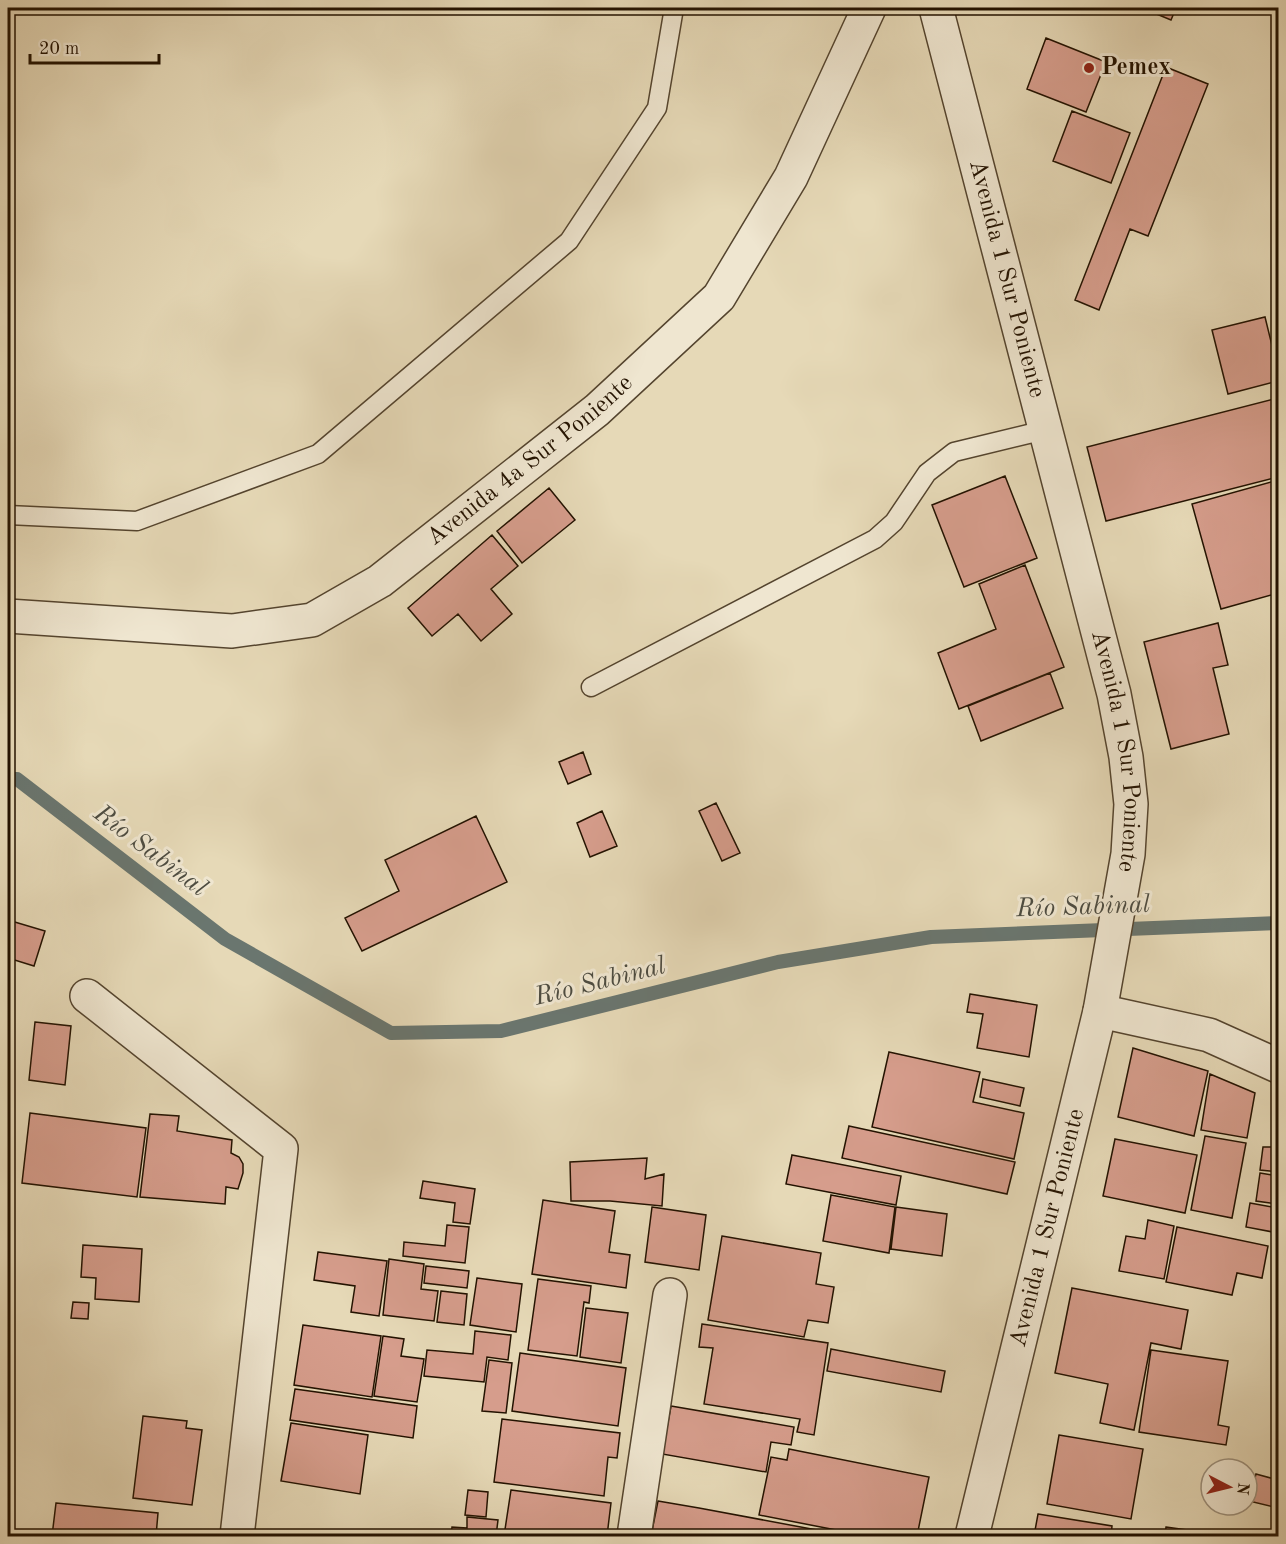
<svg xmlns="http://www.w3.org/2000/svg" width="1286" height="1544" font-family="'Old Standard TT',serif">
<rect width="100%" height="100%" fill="#e6d9b7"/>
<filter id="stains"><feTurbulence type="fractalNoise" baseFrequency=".00333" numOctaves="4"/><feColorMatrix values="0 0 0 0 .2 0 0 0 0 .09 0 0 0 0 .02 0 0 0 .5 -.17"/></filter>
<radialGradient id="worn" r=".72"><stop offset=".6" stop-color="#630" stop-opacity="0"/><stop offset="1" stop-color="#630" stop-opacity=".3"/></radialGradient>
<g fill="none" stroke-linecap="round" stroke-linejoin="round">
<!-- stream -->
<path stroke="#6a766f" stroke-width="14" d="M 8,779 L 17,779 L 225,939 L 391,1033 L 501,1031 L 778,962 L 931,937 L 1278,923"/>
</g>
<!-- building -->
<path fill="#d69d8c" stroke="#231200" stroke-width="1.5" d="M 1142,8 L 1176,8 L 1171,20 Z
M 1046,38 L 1106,62 L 1086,112 L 1027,89 Z
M 1166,67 L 1208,84 L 1148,236 L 1130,229 L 1099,310 L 1075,300 Z
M 1072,111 L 1130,133 L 1111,183 L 1053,161 Z
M 1265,317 L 1278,370 L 1278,381 L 1228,394 L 1212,330 Z
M 1278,398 L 1278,477 L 1106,521 L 1087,447 Z
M 1005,476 L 1037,558 L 964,587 L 932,505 Z
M 1278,480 L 1278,593 L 1221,609 L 1192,504 Z
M 549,488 L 575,520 L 522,563 L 497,531 Z
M 492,535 L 518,566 L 491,589 L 512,614 L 481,641 L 458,614 L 432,636 L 408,608 Z
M 1025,565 L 1064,667 L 959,709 L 938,653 L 996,629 L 979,584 Z
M 1218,623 L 1228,665 L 1213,668 L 1229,734 L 1171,749 L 1144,642 Z
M 1050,673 L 1063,708 L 981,741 L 968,706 Z
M 583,752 L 591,774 L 568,784 L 559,762 Z
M 716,803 L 740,853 L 722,861 L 699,811 Z
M 602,811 L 617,846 L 590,857 L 577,823 Z
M 476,816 L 507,882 L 362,951 L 345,918 L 399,891 L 385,860 Z
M 8,920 L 45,931 L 34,966 L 8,958 Z
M 970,994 L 1037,1005 L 1029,1057 L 977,1048 L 983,1014 L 967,1012 Z
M 35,1022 L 71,1026 L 65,1085 L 29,1080 Z
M 1133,1048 L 1208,1071 L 1194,1136 L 1118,1117 Z
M 889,1052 L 980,1072 L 973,1102 L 1024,1113 L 1014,1159 L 872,1127 Z
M 1210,1074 L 1255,1093 L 1247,1138 L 1201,1130 Z
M 983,1079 L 1024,1088 L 1020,1106 L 980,1097 Z
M 30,1113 L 146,1128 L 137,1197 L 22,1183 Z
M 150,1114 L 179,1116 L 177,1131 L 232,1140 L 231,1153 L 239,1157 L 243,1164 L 243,1173 L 238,1189 L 226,1187 L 225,1204 L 140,1197 Z
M 849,1126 L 1015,1162 L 1007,1194 L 842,1158 Z
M 1205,1136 L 1246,1143 L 1232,1218 L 1191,1210 Z
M 1115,1139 L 1197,1155 L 1185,1213 L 1103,1196 Z
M 1263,1147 L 1278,1147 L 1278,1172 L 1260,1170 Z
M 792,1155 L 901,1176 L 896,1205 L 786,1184 Z
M 647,1158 L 645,1179 L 664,1174 L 662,1206 L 610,1201 L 571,1201 L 570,1162 Z
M 1260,1173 L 1278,1176 L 1278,1204 L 1256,1201 Z
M 423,1181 L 475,1189 L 470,1224 L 453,1222 L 455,1203 L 420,1198 Z
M 831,1195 L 895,1207 L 889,1253 L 823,1241 Z
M 543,1200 L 615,1211 L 609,1252 L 630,1255 L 626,1288 L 532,1274 Z
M 1250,1203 L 1278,1208 L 1278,1233 L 1246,1227 Z
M 652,1207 L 706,1215 L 699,1270 L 645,1262 Z
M 896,1207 L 947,1214 L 942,1256 L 891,1249 Z
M 1148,1220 L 1174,1226 L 1164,1279 L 1119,1271 L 1126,1236 L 1145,1239 Z
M 447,1225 L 469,1227 L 465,1263 L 403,1256 L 404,1242 L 445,1246 Z
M 1177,1227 L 1268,1246 L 1262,1278 L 1237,1273 L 1232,1295 L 1166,1282 Z
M 722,1236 L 821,1253 L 816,1284 L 834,1287 L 828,1323 L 808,1320 L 804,1337 L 708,1320 Z
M 83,1245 L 142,1249 L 139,1302 L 95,1299 L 96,1278 L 81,1277 Z
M 318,1252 L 387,1261 L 379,1316 L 351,1312 L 355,1286 L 314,1280 Z
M 389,1259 L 424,1264 L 421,1289 L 438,1291 L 434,1321 L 383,1315 Z
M 426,1266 L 469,1271 L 467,1288 L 424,1283 Z
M 477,1278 L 522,1284 L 516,1332 L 470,1325 Z
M 538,1279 L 591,1286 L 589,1303 L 584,1302 L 577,1356 L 528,1350 Z
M 1072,1288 L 1188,1310 L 1181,1349 L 1151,1343 L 1134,1430 L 1100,1423 L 1108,1384 L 1055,1373 Z
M 441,1291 L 467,1294 L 464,1325 L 437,1322 Z
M 73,1302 L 89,1303 L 88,1319 L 71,1318 Z
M 586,1308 L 628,1313 L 621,1363 L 580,1357 Z
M 702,1324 L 828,1343 L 814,1435 L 797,1432 L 800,1419 L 704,1404 L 713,1348 L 699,1347 Z
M 303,1325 L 381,1336 L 372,1397 L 294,1385 Z
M 475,1331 L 511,1335 L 508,1360 L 487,1357 L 484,1382 L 424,1376 L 427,1350 L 473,1354 Z
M 383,1336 L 404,1339 L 401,1356 L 424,1359 L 417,1402 L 374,1396 Z
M 831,1349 L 945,1371 L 941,1392 L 827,1371 Z
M 1151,1350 L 1228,1361 L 1218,1425 L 1229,1427 L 1226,1445 L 1139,1432 Z
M 520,1353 L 626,1368 L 618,1426 L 512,1411 Z
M 489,1360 L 512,1363 L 506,1413 L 482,1411 Z
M 295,1389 L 417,1406 L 413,1438 L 290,1420 Z
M 671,1406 L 794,1427 L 791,1445 L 771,1442 L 766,1472 L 662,1454 Z
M 143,1416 L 187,1421 L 186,1428 L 202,1430 L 192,1505 L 133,1498 Z
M 502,1419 L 620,1433 L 617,1458 L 608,1457 L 604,1496 L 494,1482 Z
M 291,1423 L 368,1435 L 360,1494 L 281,1481 Z
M 1059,1435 L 1143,1449 L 1131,1519 L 1047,1504 Z
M 1278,1437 L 1278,1463 L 1273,1462 Z
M 789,1449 L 929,1477 L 917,1536 L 867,1536 L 759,1515 L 771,1457 L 787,1460 Z
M 1256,1474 L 1278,1480 L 1278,1508 L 1249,1501 Z
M 468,1490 L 488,1492 L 486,1517 L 465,1515 Z
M 511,1490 L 611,1503 L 607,1536 L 504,1536 Z
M 658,1501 L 699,1508 L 849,1536 L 651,1536 Z
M 56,1503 L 158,1513 L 156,1536 L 52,1536 Z
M 1038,1514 L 1112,1526 L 1111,1536 L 1034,1536 Z
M 467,1517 L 498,1520 L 496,1536 L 451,1536 L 452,1527 L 467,1528 Z
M 1166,1527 L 1230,1536 L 1165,1536 Z"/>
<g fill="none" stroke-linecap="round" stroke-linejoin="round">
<!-- service casing -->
<g stroke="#54442e" stroke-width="21">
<path id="service" d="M 8,515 L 137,521 L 318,454 L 569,241 L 657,108 L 674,8
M 591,687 L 875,539 L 894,522 L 927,473 L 954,452 L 1045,430"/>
</g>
<!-- minor casing -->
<g stroke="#54442e" stroke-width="36">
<g id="minor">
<path id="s1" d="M 8,616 L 232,631 L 312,620 L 380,581 L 597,410 L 719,297 L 791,177 L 869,8"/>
<path d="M 87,996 L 281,1149 L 237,1536"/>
<path d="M 1100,1011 L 1209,1035 L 1278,1066"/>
<path d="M 634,1536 L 670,1295"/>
</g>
</g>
<!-- tertiary casing -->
<g stroke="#54442e" stroke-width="36">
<g id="tertiary">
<path id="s2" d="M 936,8 L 1114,694 L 1126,757 L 1131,804 L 1128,854 L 1100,1011 L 972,1536"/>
</g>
</g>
<!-- service -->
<use href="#service" stroke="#efe6d0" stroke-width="18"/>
<!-- minor -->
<use href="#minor" stroke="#efe6d0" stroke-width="33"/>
<!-- tertiary -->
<use href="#tertiary" stroke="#efe6d0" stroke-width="33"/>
</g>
<!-- markers -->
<circle fill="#8f2418" stroke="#efe6d0" stroke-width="2" cx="1089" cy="68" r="6"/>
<g text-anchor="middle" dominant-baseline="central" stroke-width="6" stroke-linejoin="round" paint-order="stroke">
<!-- poi labels -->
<g font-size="24" font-weight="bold" fill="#231200" stroke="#efe6d0" text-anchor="start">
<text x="1101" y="68">Pemex</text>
</g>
<!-- street labels -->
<g font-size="24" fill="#231200" stroke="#efe6d0">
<text stroke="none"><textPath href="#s2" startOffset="280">Avenida 1 Sur Poniente</textPath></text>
<text stroke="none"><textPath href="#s1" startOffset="576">Avenida 4a Sur Poniente</textPath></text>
<text stroke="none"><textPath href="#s2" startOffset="766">Avenida 1 Sur Poniente</textPath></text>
<text transform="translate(1048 1228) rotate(-76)">Avenida 1 Sur Poniente</text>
</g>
<!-- water labels -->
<g font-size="26" font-style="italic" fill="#4d4c41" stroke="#efe6d0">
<text transform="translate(150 851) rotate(37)">Río Sabinal</text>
<text transform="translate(1083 907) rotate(-2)">Río Sabinal</text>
<text transform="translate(600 982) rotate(-14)">Río Sabinal</text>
</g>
</g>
<!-- margin -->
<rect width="1286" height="1544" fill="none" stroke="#e6d9b7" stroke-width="30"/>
<rect x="9" y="9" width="1268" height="1526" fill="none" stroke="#231200" stroke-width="3"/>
<rect x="15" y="15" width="1256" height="1514" fill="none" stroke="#231200" stroke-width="1.5"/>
<!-- north arrow -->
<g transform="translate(1229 1487) rotate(97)"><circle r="28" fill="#efe6d0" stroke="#9d917d" stroke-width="1.5"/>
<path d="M0-4.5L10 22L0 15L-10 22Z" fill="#8f2418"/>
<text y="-9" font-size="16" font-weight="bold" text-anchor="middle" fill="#231200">N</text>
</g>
<!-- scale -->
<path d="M30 54v9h129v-9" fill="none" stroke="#231200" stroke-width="3"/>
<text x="39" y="54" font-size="18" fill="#231200" stroke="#efe6d0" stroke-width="4.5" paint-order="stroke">20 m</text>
<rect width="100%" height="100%" filter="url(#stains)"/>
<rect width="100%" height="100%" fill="url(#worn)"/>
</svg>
